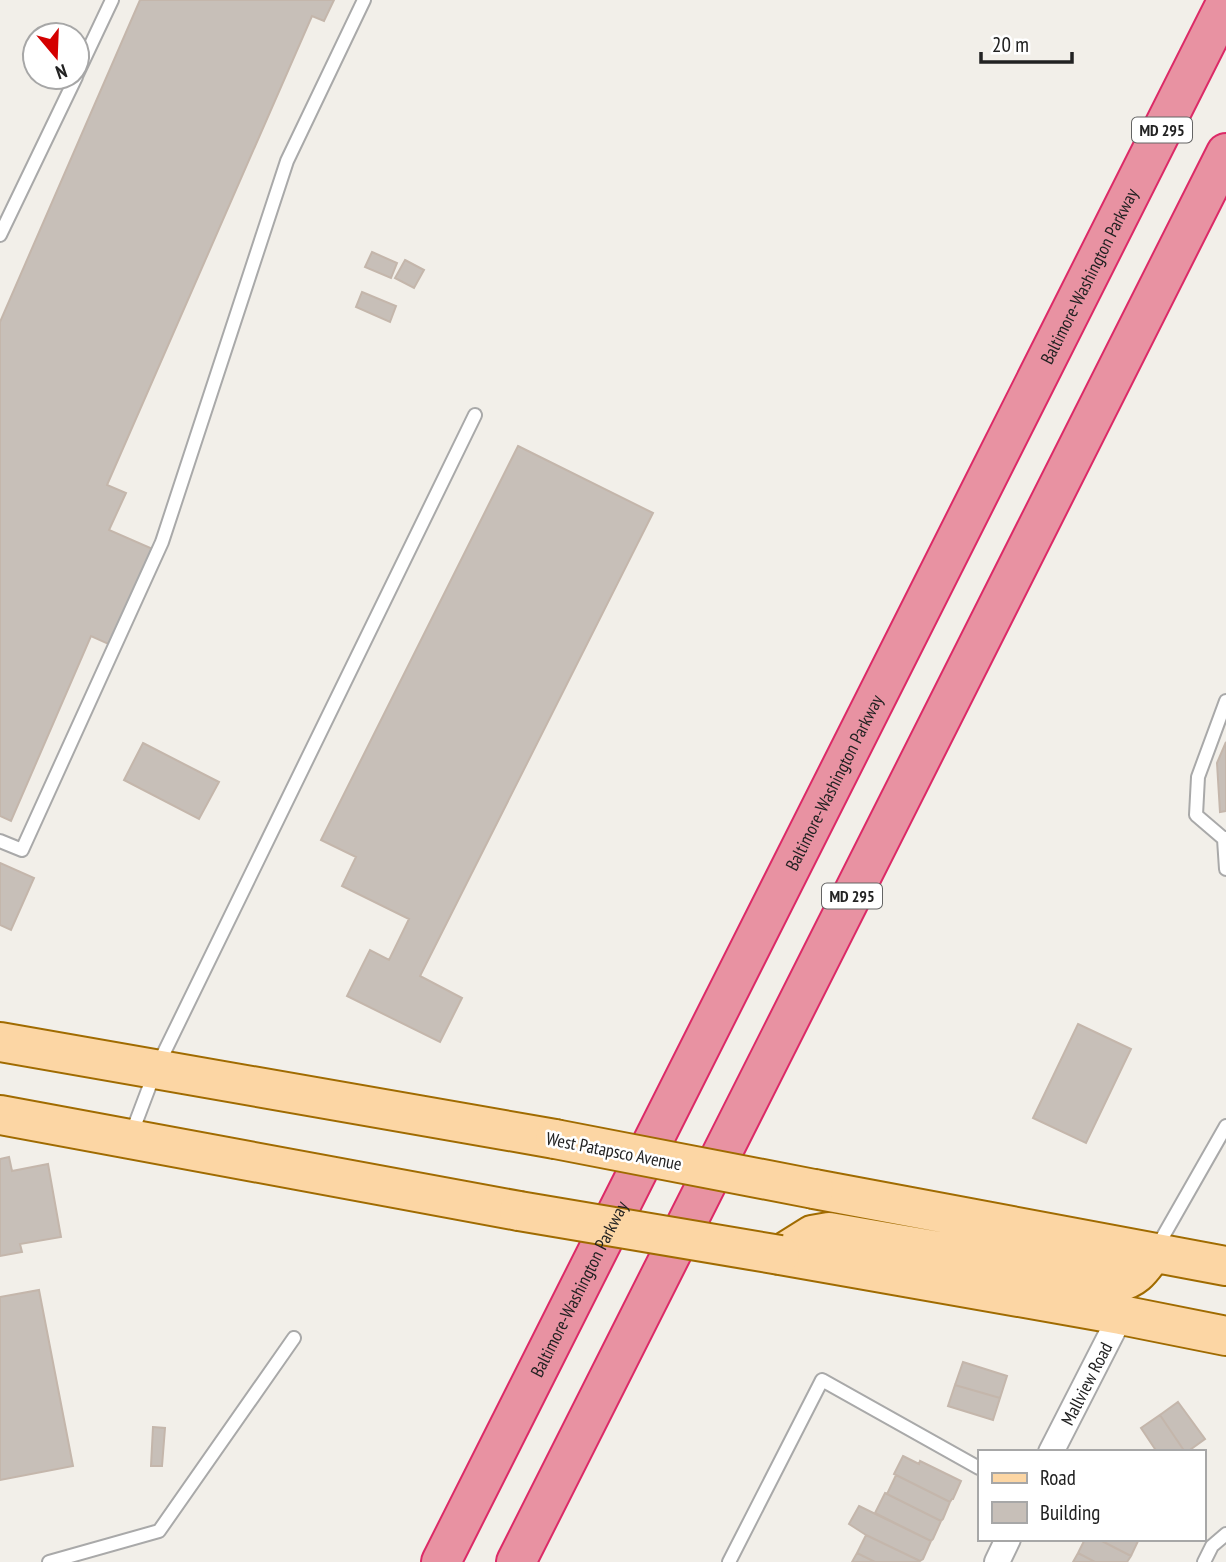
<svg xmlns="http://www.w3.org/2000/svg" width="1226" height="1562" font-family="'PT Sans Narrow',sans-serif">
<rect width="100%" height="100%" fill="#f2efe9"/>
<!-- building -->
<path fill="#c7bfb8" stroke="#c4b6ab" stroke-width="2" d="M 140,0 L 334,0 L 324,21 L 312,16 L 107,485 L 126,493 L 109,530 L 155,550 L 113,646 L 91,636 L 11,821 L 0,816 L 0,322 Z
M 372,252 L 397,263 L 391,278 L 365,267 Z
M 405,260 L 424,270 L 414,288 L 395,278 Z
M 362,292 L 396,306 L 390,322 L 356,307 Z
M 518,446 L 653,513 L 420,976 L 462,998 L 440,1042 L 347,996 L 370,950 L 389,960 L 409,919 L 342,886 L 356,857 L 321,840 Z
M 1226,742 L 1226,811 L 1220,812 L 1217,763 Z
M 143,743 L 219,782 L 199,819 L 124,780 Z
M 0,863 L 34,878 L 11,930 L 0,925 Z
M 1078,1024 L 1131,1049 L 1086,1143 L 1033,1118 Z
M 9,1157 L 12,1171 L 48,1164 L 61,1237 L 20,1244 L 22,1252 L 0,1256 L 0,1159 Z
M 39,1290 L 73,1466 L 0,1480 L 0,1297 Z
M 963,1362 L 1007,1376 L 1000,1398 L 955,1385 Z
M 955,1385 L 1000,1398 L 993,1420 L 948,1406 Z
M 1178,1402 L 1205,1439 L 1187,1452 L 1185,1452 L 1160,1415 Z
M 1160,1415 L 1185,1452 L 1157,1452 L 1141,1428 Z
M 153,1427 L 165,1428 L 162,1466 L 151,1466 Z
M 903,1456 L 919,1464 L 920,1461 L 961,1481 L 953,1499 L 952,1499 L 950,1502 L 894,1474 Z
M 896,1475 L 950,1502 L 943,1519 L 941,1521 L 887,1494 Z
M 885,1493 L 941,1521 L 933,1539 L 931,1541 L 875,1513 Z
M 859,1506 L 931,1541 L 923,1559 L 920,1561 L 866,1535 L 849,1524 Z
M 866,1535 L 920,1561 L 920,1562 L 875,1562 L 857,1553 Z
M 1085,1539 L 1098,1539 L 1131,1556 L 1127,1562 L 1095,1562 L 1078,1553 Z
M 1098,1539 L 1139,1539 L 1131,1556 Z
M 857,1553 L 875,1562 L 852,1562 Z
M 1078,1553 L 1095,1562 L 1073,1562 Z"/>
<g fill="none" stroke-linecap="round" stroke-linejoin="round">
<!-- lane casing -->
<g stroke="#a9a9a9" stroke-width="16">
<path id="lane" d="M 77,74 L 112,0
M 0,235 L 76,77
M 1226,838 L 1224,839 L 1226,869
M 1224,839 L 1196,815 L 1198,777 L 1226,701
M 0,841 L 22,850 L 162,542 L 287,161 L 364,0
M 131,1135 L 156,1069 L 475,415
M 1157,1247 L 1226,1126
M 49,1562 L 159,1531 L 294,1338
M 729,1562 L 822,1380 L 979,1468
M 1204,1562 L 1212,1546 L 1226,1534"/>
</g>
<!-- street casing -->
<g stroke="#a9a9a9" stroke-width="28">
<g id="street">
<path id="s1" d="M 1051,1452 L 1121,1315"/>
<path d="M 997,1562 L 1008,1539"/>
</g>
</g>
<!-- primary casing -->
<g stroke="#a06b00" stroke-width="42">
<path id="primary" d="M 0,1042 L 555,1139
M 0,1115 L 519,1211
M 814,1189 L 1226,1266
M 780,1255 L 1121,1315 L 1226,1336
M 780,1255 L 812,1235 L 829,1232 L 1118,1282 C 1137,1278 1142,1267 1153,1253"/>
</g>
<!-- highway casing -->
<g stroke="#dc2a67" stroke-width="42">
<g id="highway">
<path id="s2" d="M 441,1562 L 1226,3"/>
<path d="M 516,1562 L 1226,153"/>
</g>
</g>
<!-- lane -->
<use href="#lane" stroke="#fff" stroke-width="12"/>
<!-- street -->
<use href="#street" stroke="#fff" stroke-width="24"/>
<!-- primary -->
<use href="#primary" stroke="#fcd6a4" stroke-width="38"/>
<!-- highway -->
<use href="#highway" stroke="#e892a2" stroke-width="38"/>
<!-- primary-bridge casing -->
<g stroke="#a06b00" stroke-width="42" stroke-linecap="butt">
<path id="primary-bridge" d="M 555,1139 L 814,1189
M 519,1211 L 780,1255"/>
</g>
<!-- primary-bridge -->
<use href="#primary-bridge" stroke="#fcd6a4" stroke-width="38"/>
</g>
<g text-anchor="middle" dominant-baseline="central" stroke-width="5" stroke-linejoin="round" paint-order="stroke">
<!-- shield labels -->
<g fill="#fff" stroke="#646464" stroke-width="2">
<rect x="1132" y="117.5" width="60" height="25" rx="5"/>
<rect x="822" y="883.5" width="60" height="25" rx="5"/>
</g>
<g font-size="16" font-weight="bold" fill="#222">
<text x="1162" y="130">MD 295</text>
<text x="852" y="896">MD 295</text>
</g>
<!-- street labels -->
<g font-size="18" fill="#222" stroke="#fff">
<text stroke="none"><textPath href="#s2" startOffset="1440">Baltimore-Washington Parkway</textPath></text>
<text stroke="none"><textPath href="#s2" startOffset="873">Baltimore-Washington Parkway</textPath></text>
<text transform="translate(614 1151) rotate(11)">West Patapsco Avenue</text>
<text stroke="none"><textPath href="#s2" startOffset="306">Baltimore-Washington Parkway</textPath></text>
<text stroke="none"><textPath href="#s1" startOffset="77">Mallview Road</textPath></text>
</g>
</g>
<!-- legend -->
<rect x="978" y="1450" width="228" height="91" fill="#ffffff" stroke="#a7a7a7" stroke-width="2"/>
<rect x="992" y="1473" width="35" height="10" fill="#fcd6a4" stroke="#a7a7a7" stroke-width="2"/>
<text x="1040" y="1485" font-size="21" fill="#222222">Road</text>
<rect x="992" y="1502" width="35" height="21" fill="#c7bfb8" stroke="#a7a7a7" stroke-width="2"/>
<text x="1040" y="1520" font-size="21" fill="#222222">Building</text>
<!-- north arrow -->
<g transform="translate(56 56) rotate(161)"><circle r="33" fill="#ffffff" stroke="#a7a7a7" stroke-width="2"/>
<path d="M0-5L12 26L0 18L-12 26Z" fill="#d40000"/>
<text y="-10" font-size="19" font-weight="bold" text-anchor="middle" fill="#222222">N</text>
</g>
<!-- scale -->
<path d="M981 52v10h91v-10" fill="none" stroke="#222222" stroke-width="3.5"/>
<text x="992" y="52" font-size="21" fill="#222222" stroke="#ffffff" stroke-width="5" paint-order="stroke">20 m</text>
</svg>
